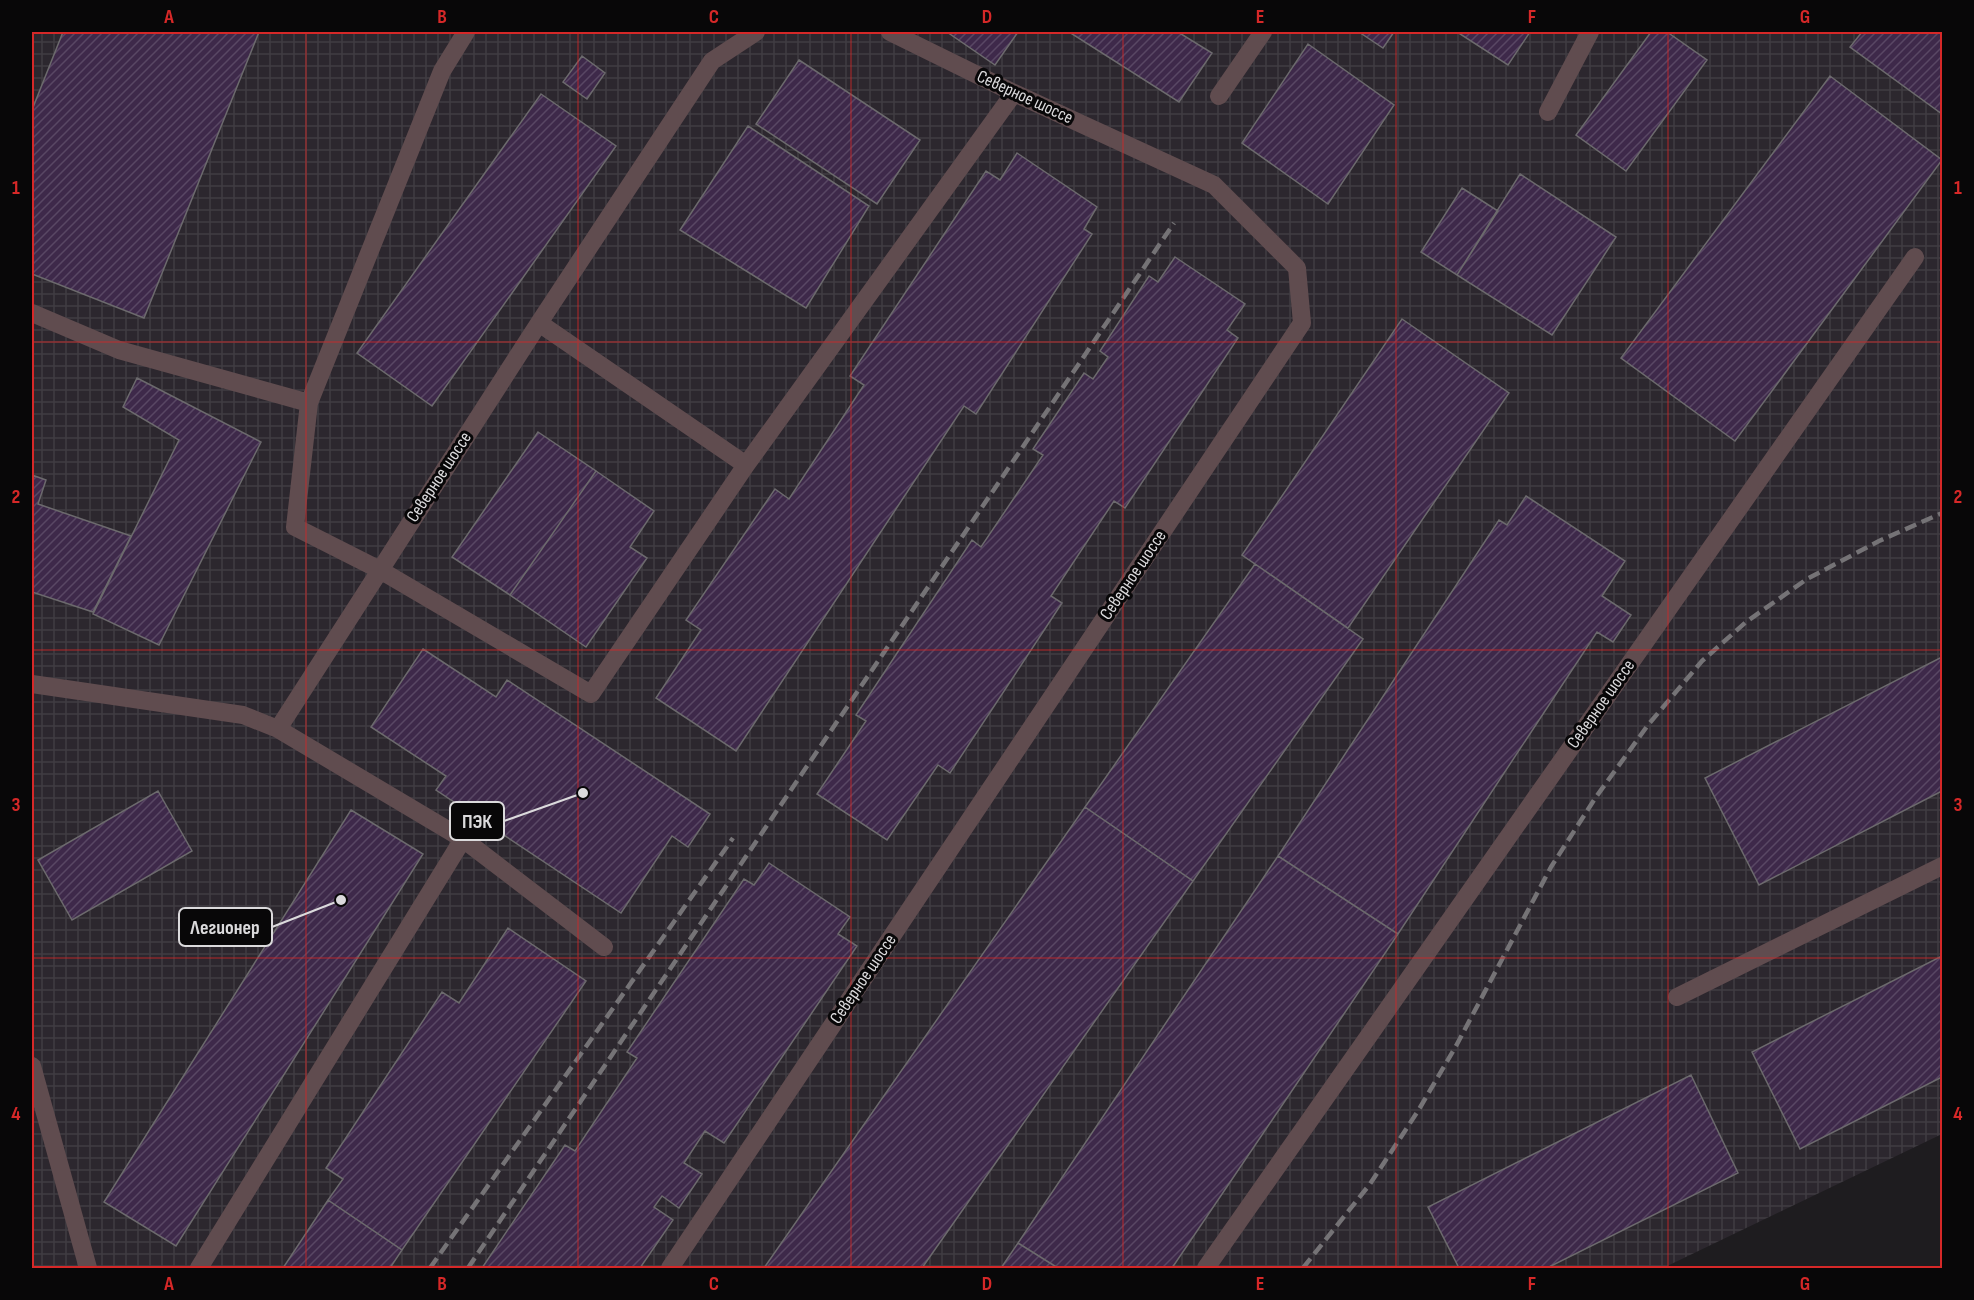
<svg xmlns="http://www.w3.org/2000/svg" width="1974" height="1300" font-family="'Sofia Sans Condensed',sans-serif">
<defs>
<pattern id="industrial-grid" width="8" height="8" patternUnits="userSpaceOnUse" patternTransform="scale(1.5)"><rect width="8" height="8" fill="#2c272e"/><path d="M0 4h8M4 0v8" fill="none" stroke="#403c42"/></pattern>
<pattern id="building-hatch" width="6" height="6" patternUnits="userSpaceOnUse" patternTransform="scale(1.5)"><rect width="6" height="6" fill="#3e294a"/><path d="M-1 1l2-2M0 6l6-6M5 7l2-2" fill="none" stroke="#594764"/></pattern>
</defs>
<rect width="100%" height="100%" fill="#1e1c1f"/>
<!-- industrial -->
<path fill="url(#industrial-grid)" d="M 32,32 L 1942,32 L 1942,1134 L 1663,1268 L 32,1268 Z"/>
<!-- building -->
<path fill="url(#building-hatch)" stroke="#6c6a6d" stroke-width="1.5" d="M 63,32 L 259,32 L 144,318 L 32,274 L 32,110 Z
M 947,32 L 1018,32 L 995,65 Z
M 1069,32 L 1178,32 L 1212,53 L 1179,102 Z
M 1359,32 L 1394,32 L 1383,48 Z
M 1457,32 L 1530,32 L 1508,65 Z
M 1651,32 L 1667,32 L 1707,60 L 1626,171 L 1576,135 Z
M 1862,32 L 1942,32 L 1942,114 L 1850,47 Z
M 1308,44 L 1394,105 L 1328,204 L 1242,143 Z
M 582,56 L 605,73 L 587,99 L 563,82 Z
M 799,60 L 920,140 L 877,204 L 756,124 Z
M 1830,76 L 1942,160 L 1735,441 L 1621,358 Z
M 541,94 L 616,146 L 432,406 L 357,353 Z
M 748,126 L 869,206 L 806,308 L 680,230 Z
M 1017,153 L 1097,207 L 1084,229 L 1092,234 L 976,414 L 964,406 L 736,751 L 656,698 L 701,630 L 686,620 L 775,489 L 789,499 L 864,385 L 850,376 L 986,171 L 1000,180 Z
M 1520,174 L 1616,237 L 1552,335 L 1457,275 Z
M 1462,188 L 1498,211 L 1457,275 L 1421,252 Z
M 1175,257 L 1245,304 L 1227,330 L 1238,338 L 1125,508 L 1114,501 L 1051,596 L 1062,603 L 950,773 L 938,765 L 887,840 L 817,794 L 866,721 L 856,715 L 972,540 L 981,547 L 1043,455 L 1033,449 L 1084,373 L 1093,379 L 1108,357 L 1100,351 L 1149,276 L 1158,282 Z
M 1402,319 L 1509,393 L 1348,628 L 1242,555 Z
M 137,378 L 261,442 L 159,645 L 93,614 L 179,440 L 123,407 Z
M 538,432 L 596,471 L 510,595 L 452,557 Z
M 596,471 L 654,511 L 630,547 L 647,558 L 586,647 L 510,595 Z
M 32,475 L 46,480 L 38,504 L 131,536 L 93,612 L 32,592 Z
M 1526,496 L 1625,561 L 1602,596 L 1631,615 L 1613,642 L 1597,632 L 1398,934 L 1278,856 L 1499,520 L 1507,525 Z
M 1255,564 L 1363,639 L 1193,881 L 1085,807 Z
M 423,649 L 496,697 L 507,680 L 710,814 L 688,847 L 672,836 L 621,913 L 436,790 L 446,776 L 371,727 Z
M 1942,657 L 1942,791 L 1759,885 L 1705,778 Z
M 158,791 L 192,851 L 72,920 L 38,860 Z
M 1085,807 L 1193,881 L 922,1268 L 764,1268 Z
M 351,810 L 423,854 L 176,1246 L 104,1202 Z
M 1278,856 L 1398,934 L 1172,1268 L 1058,1268 L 1018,1243 Z
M 769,863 L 850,917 L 838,934 L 857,946 L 724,1143 L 705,1131 L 684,1163 L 702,1174 L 679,1208 L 662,1196 L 654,1207 L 673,1220 L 640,1268 L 482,1268 L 565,1145 L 575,1151 L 637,1058 L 627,1052 L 744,879 L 754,885 Z
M 508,928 L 586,981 L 402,1250 L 328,1200 L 343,1179 L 326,1168 L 442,992 L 459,1003 Z
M 1942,956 L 1942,1077 L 1800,1149 L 1752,1052 Z
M 1691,1075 L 1738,1173 L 1547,1268 L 1459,1268 L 1428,1207 Z
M 328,1200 L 402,1250 L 390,1268 L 283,1268 Z
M 1018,1243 L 1058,1268 L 1001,1268 Z"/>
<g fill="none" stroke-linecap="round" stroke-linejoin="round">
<!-- minor -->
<path stroke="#604c4f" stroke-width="18" d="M 1219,96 L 1263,32
M 1548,112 L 1590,32
M 32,313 L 119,350 L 309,403 L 295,527 L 380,570 L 591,694 L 746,465 L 1014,93
M 539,323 L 746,465
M 309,403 L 442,71 L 466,32
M 32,684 L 243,715 L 278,729 L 539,323 L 712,61 L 756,32
M 463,839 L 604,947
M 1677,997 L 1942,866
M 32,1066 L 88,1268
M 199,1268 L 463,839 L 278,729
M 670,1268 L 1302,323 L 1297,268 L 1214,185 L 1014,93 L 890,32
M 1206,1268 L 1915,257"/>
<!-- rail -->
<path stroke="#757376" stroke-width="4.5" stroke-dasharray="12 6" stroke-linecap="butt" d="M 430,1268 L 733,838
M 468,1268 L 1174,223
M 1303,1268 L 1370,1184 L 1418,1111 L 1456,1046 L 1551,867 L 1596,797 L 1648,725 L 1702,661 L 1746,622 L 1807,579 L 1879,541 L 1942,513"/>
</g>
<!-- grid -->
<path fill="none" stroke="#d62828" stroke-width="1.5" stroke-opacity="0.55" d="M 306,32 L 306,1268M 578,32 L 578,1268M 851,32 L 851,1268M 1123,32 L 1123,1268M 1396,32 L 1396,1268M 1668,32 L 1668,1268M 32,342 L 1942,342M 32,650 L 1942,650M 32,958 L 1942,958"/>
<g text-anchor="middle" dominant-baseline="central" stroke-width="6" stroke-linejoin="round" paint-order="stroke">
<!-- street labels -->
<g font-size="18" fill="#dbdadc" stroke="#080708">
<text transform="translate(1025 97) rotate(25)">Северное шоссе</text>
<text transform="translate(439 477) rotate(-57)">Северное шоссе</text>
<text transform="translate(1133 575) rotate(-56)">Северное шоссе</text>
<text transform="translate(1601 704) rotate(-55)">Северное шоссе</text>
<text transform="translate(863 979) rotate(-56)">Северное шоссе</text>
</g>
</g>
<!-- callouts -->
<path fill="none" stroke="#dbdadc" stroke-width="2" d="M583 793L504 821M341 900L272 927"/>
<g fill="#dbdadc" stroke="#080708" stroke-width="2">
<circle cx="583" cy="793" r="6"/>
<circle cx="341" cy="900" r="6"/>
</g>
<g fill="#080708" stroke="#dbdadc" stroke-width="2">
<rect x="450" y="802" width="54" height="38" rx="6"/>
<rect x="179" y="908" width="93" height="38" rx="6"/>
</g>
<g font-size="20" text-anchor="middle" font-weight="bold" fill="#dbdadc">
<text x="477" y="828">ПЭК</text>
<text x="225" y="934">Легионер</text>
</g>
<!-- border -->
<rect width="1974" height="1300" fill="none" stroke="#080708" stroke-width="66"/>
<rect x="33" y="33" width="1908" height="1234" fill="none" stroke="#d62828" stroke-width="2"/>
<g font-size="20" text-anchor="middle" font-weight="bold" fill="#d62828">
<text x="169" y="23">A</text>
<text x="442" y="23">B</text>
<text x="714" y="23">C</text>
<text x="987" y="23">D</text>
<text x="1260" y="23">E</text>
<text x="1532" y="23">F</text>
<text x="1805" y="23">G</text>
<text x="16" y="194">1</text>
<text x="1958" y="194">1</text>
<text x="16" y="503">2</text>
<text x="1958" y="503">2</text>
<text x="16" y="811">3</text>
<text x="1958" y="811">3</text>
<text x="16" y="1120">4</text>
<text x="1958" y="1120">4</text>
<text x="169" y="1290">A</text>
<text x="442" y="1290">B</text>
<text x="714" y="1290">C</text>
<text x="987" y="1290">D</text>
<text x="1260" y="1290">E</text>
<text x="1532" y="1290">F</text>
<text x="1805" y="1290">G</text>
</g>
</svg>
